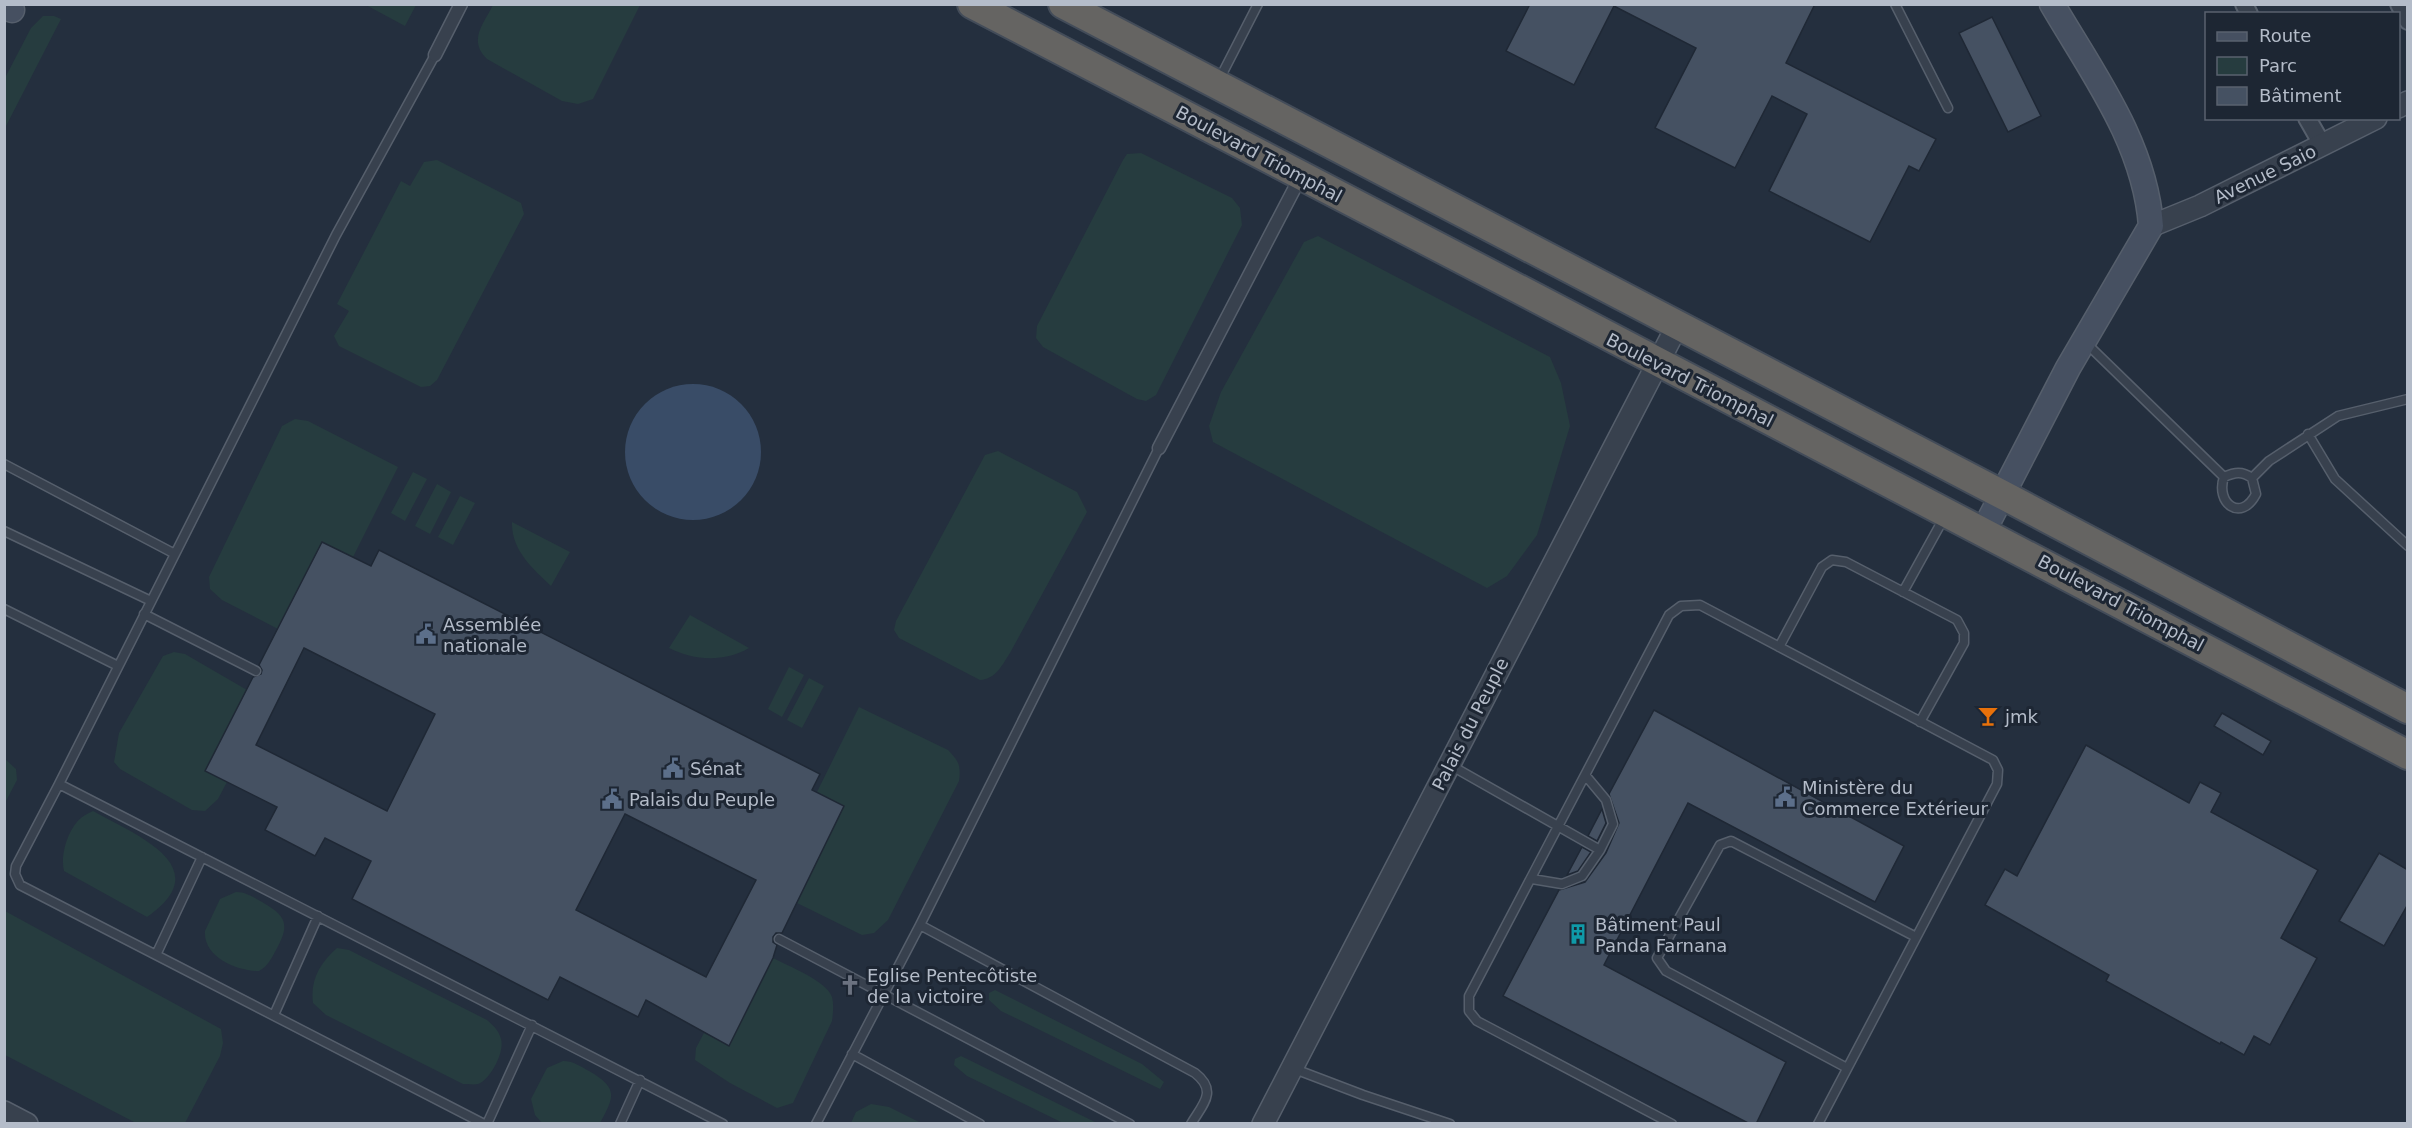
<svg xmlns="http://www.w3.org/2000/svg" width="2412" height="1128" font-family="'DejaVu Sans',sans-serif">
<rect width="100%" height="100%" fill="#242f3e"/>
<!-- green -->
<path fill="#263c3f" d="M 366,5 L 416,5 L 405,26 Z
M 493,5 L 493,4 L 640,5 L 593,99 L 578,104 L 562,101 L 487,59 C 468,40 483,25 493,5 Z
M 43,16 L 54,16 L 61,19 L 5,128 L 5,78 L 31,28 Z
M 1141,153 L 1232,198 L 1240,208 L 1242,225 L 1156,395 L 1146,401 L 1137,399 L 1043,347 L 1036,338 L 1037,326 L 1123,160 L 1127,154 Z
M 437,160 L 521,203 L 524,214 L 437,380 L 430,386 L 421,387 L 339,346 L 334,336 L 349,311 L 337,304 L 401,181 L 410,186 L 424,162 Z
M 1318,236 L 1550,357 L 1561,383 L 1570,426 L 1537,535 L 1507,576 L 1487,588 L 1213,442 L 1209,426 L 1221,392 L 1304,242 Z
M 295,419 L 308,421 L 398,467 L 353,557 L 322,542 L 278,629 L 222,600 L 210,589 L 209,577 L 282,426 Z
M 998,451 L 1077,492 L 1087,512 L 1010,653 C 1002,665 996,679 980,680 L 899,638 L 894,630 L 896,621 L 985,455 Z
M 413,472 L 427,479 L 405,521 L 391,513 Z
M 437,484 L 451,492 L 430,534 L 415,526 Z
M 460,496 L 475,503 L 453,545 L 438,537 Z
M 512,522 L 570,552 L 551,586 C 533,569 511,550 512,522 Z
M 690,615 L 749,648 C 725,662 694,661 669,648 Z
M 174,652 L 185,654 L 247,690 L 206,771 L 227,782 L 218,799 L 205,811 L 192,810 L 120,769 L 114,762 L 119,733 L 163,656 Z
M 789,667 L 804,675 L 782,717 L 768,709 Z
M 809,678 L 824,686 L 802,728 L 787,720 Z
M 859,707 L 948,750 C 959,761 961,766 959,781 L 888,920 L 874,933 L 862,935 L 797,903 L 844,806 L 817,792 Z
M 5,759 L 16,769 L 17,780 L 5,803 Z
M 93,811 C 136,835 219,867 147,917 L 64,871 C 60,855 68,829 81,818 C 84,815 89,813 93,811 Z
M 236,892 C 246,892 253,897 262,902 C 287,916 290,925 276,950 C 271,959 268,966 259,971 C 237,971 203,957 205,931 L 220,899 Z
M 5,911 L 221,1029 L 223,1043 L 220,1056 L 185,1123 L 136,1123 L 5,1055 Z
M 337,948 L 349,950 L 487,1020 C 494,1026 499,1031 501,1039 C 505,1052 490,1080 478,1084 C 474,1085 467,1084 463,1084 L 326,1015 L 313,1003 C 310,980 320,963 337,948 Z
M 773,958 C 788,966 827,981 832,997 C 834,1005 833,1013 832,1021 L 793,1103 L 777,1108 L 730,1083 L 695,1060 L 696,1048 L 704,1033 L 728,1045 Z
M 995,990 L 1142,1064 L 1164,1082 L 1160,1089 L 1001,1011 L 989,1000 L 989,993 Z
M 961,1056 L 1097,1123 L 1063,1123 L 967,1076 L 954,1065 L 955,1059 Z
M 563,1061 C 573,1061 580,1066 589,1071 C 618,1088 615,1096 600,1123 L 542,1123 L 535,1115 L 531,1099 L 547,1068 Z
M 871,1104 L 889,1107 L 921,1123 L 851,1123 L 856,1112 Z"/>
<!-- water -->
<path fill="#394c67" d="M625 452a68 68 0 1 1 136 0a68 68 0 1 1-136 0Z"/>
<!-- building -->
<path fill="#455162" stroke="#1f2835" stroke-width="1.5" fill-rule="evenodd" d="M 1530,4 L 1815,4 L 1786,63 L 1936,139 L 1919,171 L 1909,166 L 1870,242 L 1769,191 L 1807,114 L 1772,96 L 1735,168 L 1655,128 L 1696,48 L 1614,6 L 1574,85 L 1506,51 Z
M 1992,17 L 2041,116 L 2008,132 L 1959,33 Z
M 322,542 L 371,566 L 379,550 L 820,774 L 812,790 L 844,806 L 782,933 L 776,933 L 773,937 L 773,942 L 777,945 L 773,958 L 729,1046 L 646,1000 L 638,1017 L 560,977 L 548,1000 L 352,899 L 371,861 L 325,838 L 315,856 L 265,830 L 277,807 L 205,771 L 253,677 L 261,674 L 262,670 L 259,665 ZM 304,648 L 435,714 L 387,811 L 256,745 ZM 625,814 L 756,880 L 706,977 L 576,910 Z
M 1654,710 L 1904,846 L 1875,902 L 1688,803 L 1604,965 L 1786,1062 L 1756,1124 L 1750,1124 L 1503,996 L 1559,890 L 1585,882 L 1606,853 L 1619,823 L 1609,794 Z
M 2222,713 L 2271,741 L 2263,755 L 2214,726 Z
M 2086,745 L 2189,803 L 2200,782 L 2221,793 L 2211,812 L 2318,870 L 2281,938 L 2317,958 L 2270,1045 L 2254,1036 L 2244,1055 L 2221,1042 L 2220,1044 L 2106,981 L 2109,975 L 1985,905 L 2005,869 L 2017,876 Z
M 1602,809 L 1606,823 L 1597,841 L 1588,836 Z
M 1582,847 L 1591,852 L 1578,871 L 1567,875 Z
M 2379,853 L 2408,870 L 2408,904 L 2384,946 L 2339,921 Z"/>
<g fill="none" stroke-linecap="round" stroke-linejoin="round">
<!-- service casing -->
<g stroke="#565f6c" stroke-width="11">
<path id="service" d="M 1895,4 L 1948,108
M 435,55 L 336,235 L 59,784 L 723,1124
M 1218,82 L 1258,4
M 2086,343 L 2224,477 C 2215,503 2241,523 2256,494 L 2252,478 C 2242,471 2235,472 2224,477
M 2308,434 L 2335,479 L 2408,546
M 4,464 L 175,554
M 2252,478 L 2269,461 L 2338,416 L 2408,399
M 4,531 L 151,601
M 1903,592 L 1945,516
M 4,609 L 118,666
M 144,614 L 256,671
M 1779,647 L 1822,567 L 1832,560 L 1846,562 L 1957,620 L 1964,633 L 1964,643 L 1920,722
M 1450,765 L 1600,850
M 59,784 L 16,866 L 15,874 L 20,885 L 484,1124
M 1532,879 L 1562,884 L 1582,876 L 1600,850 L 1613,824 L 1606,800 L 1586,776
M 920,925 L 1195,1073 C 1218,1091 1203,1104 1191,1124
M 779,939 L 1130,1124
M 156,955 L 202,857
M 274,1015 L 318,916
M 852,1054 L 980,1124
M 1292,1068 L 1363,1095 L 1450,1124
M 1847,1068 L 1666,971 L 1657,958 L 1720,845 L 1731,841 L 1916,937
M 487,1124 L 532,1025
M 620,1124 L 640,1080
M 816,1124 L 920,925 L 1159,448
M 1672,1124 L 1477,1021 L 1469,1011 L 1469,996 L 1669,615 L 1681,606 L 1700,605 L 1993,760 L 1998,770 L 1997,784 L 1818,1124"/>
</g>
<!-- pedestrian casing -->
<g stroke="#565f6c" stroke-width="15">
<path id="pedestrian" d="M 435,55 L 461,4
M 1159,448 L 1301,176"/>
</g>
<!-- minor casing -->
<g stroke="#565f6c" stroke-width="20">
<path id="minor" d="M 2244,4 L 2249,14
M 2399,4 L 2408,21
M 2307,118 L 2323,146"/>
</g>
<!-- tertiary casing -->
<g stroke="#565f6c" stroke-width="24">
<path id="tertiary" d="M 2398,107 L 2408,102
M 2151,226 L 2200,206 L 2376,118
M 4,1112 L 27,1124
M 1263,1124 L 1677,326"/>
</g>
<!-- secondary casing -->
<g stroke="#565f6c" stroke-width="27">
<path id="secondary" d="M 10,4 L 12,10
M 1983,532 L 2068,368 L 2151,226 C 2145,143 2093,74 2052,4"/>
</g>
<!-- trunk casing -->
<g stroke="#434c59" stroke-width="32">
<path id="trunk" d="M 972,4 C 1451,254 1930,502 2408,755
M 1063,4 L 2001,494 L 2408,709"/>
</g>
<!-- service -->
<use href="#service" stroke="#38414e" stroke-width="8"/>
<!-- pedestrian -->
<use href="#pedestrian" stroke="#38414e" stroke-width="12"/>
<!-- minor -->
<use href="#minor" stroke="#38414e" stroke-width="16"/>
<!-- tertiary -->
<use href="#tertiary" stroke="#38414e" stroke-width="21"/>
<!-- secondary -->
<use href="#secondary" stroke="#465061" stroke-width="24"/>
<!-- trunk -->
<use href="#trunk" stroke="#656462" stroke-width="28"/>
</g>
<!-- icons -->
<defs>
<g id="civic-bare" transform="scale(1.62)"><path d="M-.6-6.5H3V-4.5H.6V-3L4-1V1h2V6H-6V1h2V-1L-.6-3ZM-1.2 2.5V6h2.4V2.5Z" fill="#5c6f8a" stroke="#1d2633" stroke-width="2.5" paint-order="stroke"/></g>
<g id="bar-bare" transform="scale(1.62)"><path d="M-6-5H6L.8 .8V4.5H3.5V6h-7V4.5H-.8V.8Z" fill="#e8710a" stroke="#1d2633" stroke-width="2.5" paint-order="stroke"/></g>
<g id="building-bare" transform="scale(1.62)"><path d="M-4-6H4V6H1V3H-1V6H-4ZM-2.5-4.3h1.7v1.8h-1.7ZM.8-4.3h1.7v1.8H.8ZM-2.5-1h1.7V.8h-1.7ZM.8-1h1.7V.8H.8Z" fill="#0f9aa8" stroke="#1d2633" stroke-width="2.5" paint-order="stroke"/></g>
<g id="church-bare" transform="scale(1.62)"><path d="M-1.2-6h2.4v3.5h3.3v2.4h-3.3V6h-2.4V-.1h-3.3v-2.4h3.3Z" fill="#6b7280" stroke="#1d2633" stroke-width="2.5" paint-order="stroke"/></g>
</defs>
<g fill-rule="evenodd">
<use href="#civic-bare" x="426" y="634"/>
<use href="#bar-bare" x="1988" y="716"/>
<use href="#civic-bare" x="673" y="768"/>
<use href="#civic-bare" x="1785" y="797"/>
<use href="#civic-bare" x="612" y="799"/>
<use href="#building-bare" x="1578" y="934"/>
<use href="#church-bare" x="850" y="985"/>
</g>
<g text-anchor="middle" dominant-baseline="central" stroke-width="6" stroke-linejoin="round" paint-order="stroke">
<!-- street labels -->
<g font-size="18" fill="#b4bcc9" stroke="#1d2633">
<text transform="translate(1259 154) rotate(28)">Boulevard Triomphal</text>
<text transform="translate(2265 174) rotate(-26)">Avenue Saio</text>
<text transform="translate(1690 380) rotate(27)">Boulevard Triomphal</text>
<text transform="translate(2121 603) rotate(28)">Boulevard Triomphal</text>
<text transform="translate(1470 724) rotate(-63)">Palais du Peuple</text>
</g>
<!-- poi labels -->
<g font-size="18" fill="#b4bcc9" stroke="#1d2633" text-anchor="start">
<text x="443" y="624">Assemblée<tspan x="443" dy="21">nationale</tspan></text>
<text x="2005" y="716">jmk</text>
<text x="690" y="768">Sénat</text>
<text x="1802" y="787">Ministère du<tspan x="1802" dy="21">Commerce Extérieur</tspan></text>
<text x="629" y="799">Palais du Peuple</text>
<text x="1595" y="924">Bâtiment Paul<tspan x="1595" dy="21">Panda Farnana</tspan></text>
<text x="867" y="975">Eglise Pentecôtiste<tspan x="867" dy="21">de la victoire</tspan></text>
</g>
</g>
<!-- border -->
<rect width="2412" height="1128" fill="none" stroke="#b4bcc9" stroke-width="12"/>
<!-- legend -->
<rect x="2205" y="12" width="195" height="108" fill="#1d2633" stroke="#59626f" stroke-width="1.5"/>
<rect x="2217" y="32" width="30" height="9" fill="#465061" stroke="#59626f" stroke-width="1.5"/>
<text x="2259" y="42" font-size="18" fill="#b4bcc9">Route</text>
<rect x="2217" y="57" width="30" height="18" fill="#263c3f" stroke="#59626f" stroke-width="1.5"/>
<text x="2259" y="72" font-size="18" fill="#b4bcc9">Parc</text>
<rect x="2217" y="87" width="30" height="18" fill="#455162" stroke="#59626f" stroke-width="1.5"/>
<text x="2259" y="102" font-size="18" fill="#b4bcc9">Bâtiment</text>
</svg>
